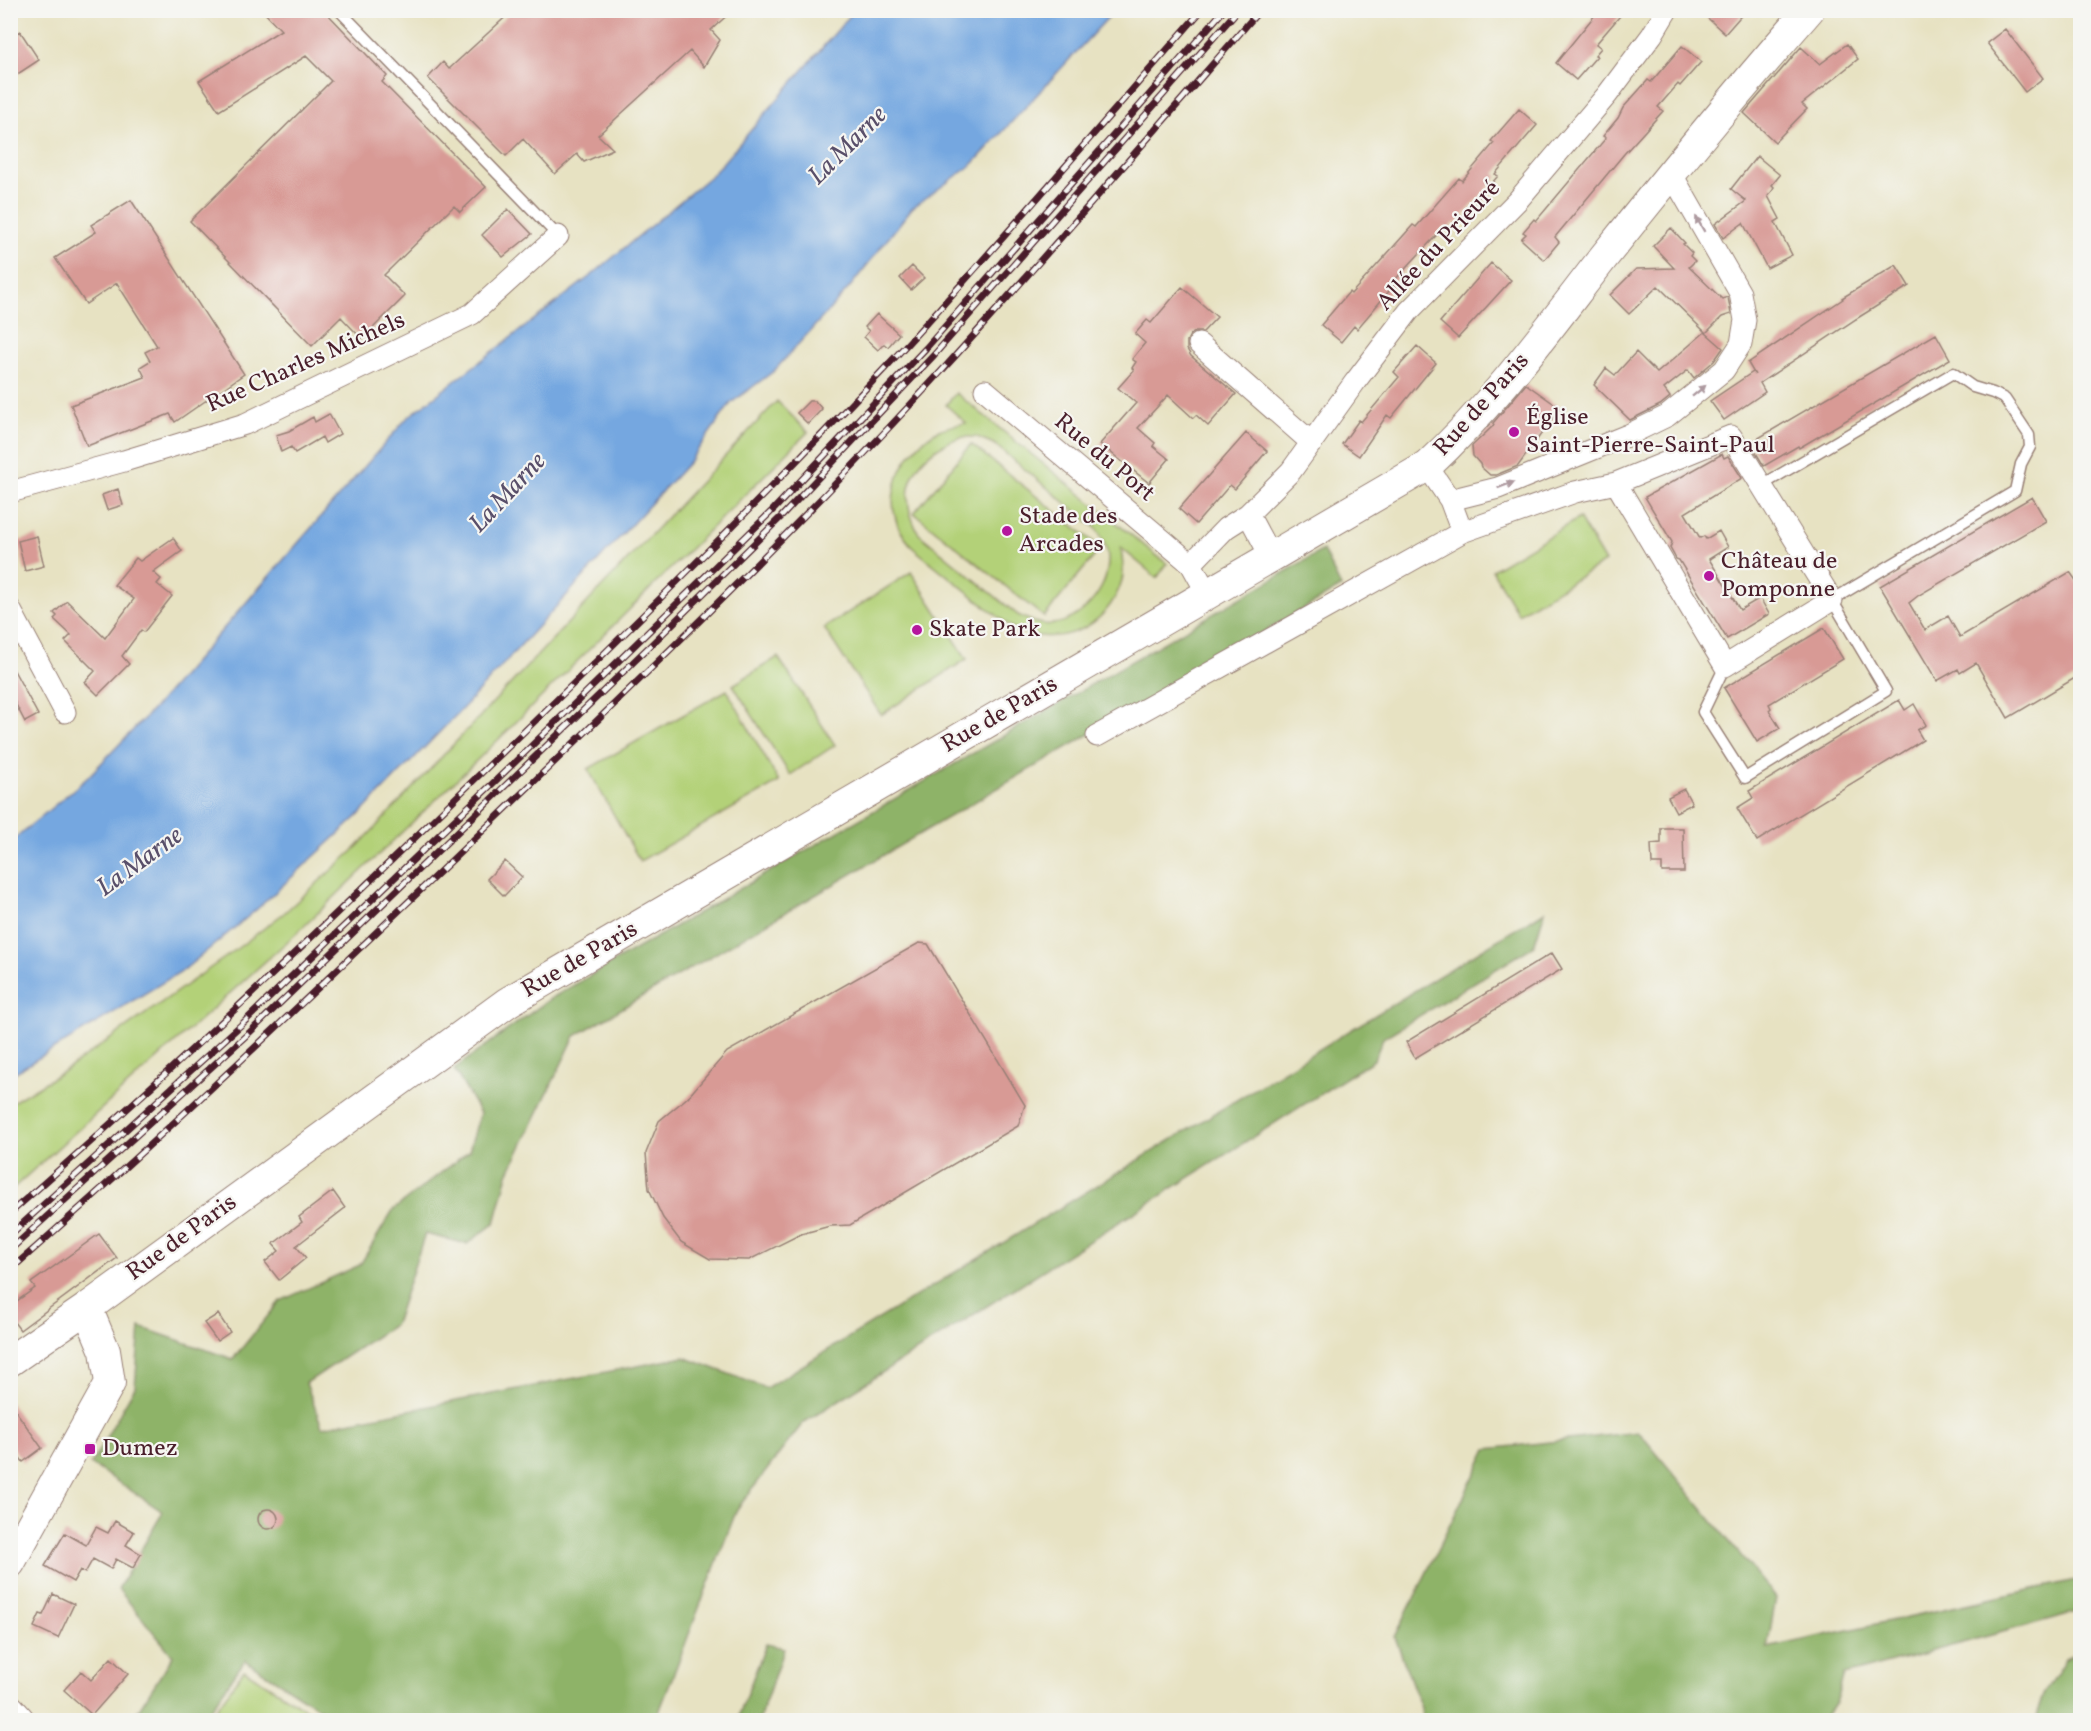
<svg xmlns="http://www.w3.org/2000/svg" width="2091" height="1731" font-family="Vollkorn,serif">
<rect width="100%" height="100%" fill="#f6f6f2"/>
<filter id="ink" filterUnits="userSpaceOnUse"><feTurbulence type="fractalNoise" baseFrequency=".0167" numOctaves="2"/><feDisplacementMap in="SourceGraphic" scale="12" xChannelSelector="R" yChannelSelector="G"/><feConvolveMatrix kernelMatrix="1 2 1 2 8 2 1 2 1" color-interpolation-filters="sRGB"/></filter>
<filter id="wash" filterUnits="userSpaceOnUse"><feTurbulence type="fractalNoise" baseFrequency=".008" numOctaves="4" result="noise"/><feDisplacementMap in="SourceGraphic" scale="24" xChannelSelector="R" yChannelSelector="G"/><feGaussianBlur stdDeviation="1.35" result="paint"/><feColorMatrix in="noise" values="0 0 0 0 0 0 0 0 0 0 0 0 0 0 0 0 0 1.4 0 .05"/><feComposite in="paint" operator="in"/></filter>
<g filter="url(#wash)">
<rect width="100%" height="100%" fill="#e7e2c2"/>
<!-- green -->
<path fill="#b3d178" stroke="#7e7852" stroke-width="1.5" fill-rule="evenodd" d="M 956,393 L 1167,564 L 1157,578 L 1121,548 C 1122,559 1125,569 1122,580 C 1108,630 1055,650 1011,627 L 913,548 C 906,539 899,531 896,520 C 885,486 909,446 939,430 C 948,426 957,425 966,423 L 946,405 ZM 961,437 L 977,437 L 994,444 L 1096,528 C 1102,538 1109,550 1108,562 C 1107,591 1082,620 1053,624 C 1040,626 1029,620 1018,615 L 919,534 C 894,489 915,453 961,437 Z
M 777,401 L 808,432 L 498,740 L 298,932 L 11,1190 L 11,1103 L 69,1068 L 230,954 L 284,913 L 355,849 Z
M 971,444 L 1101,548 L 1044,617 L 914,513 Z
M 1579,518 L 1605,562 L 1518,614 L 1492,570 Z
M 911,572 L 967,659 L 881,715 L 824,628 Z
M 778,657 L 835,745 L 790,775 L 733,685 Z
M 727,690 L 779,782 L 640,861 L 588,769 Z
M 244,1670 L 323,1720 L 208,1720 Z"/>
<!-- forest -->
<path fill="#8eb368" stroke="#6c694a" stroke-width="1.5" d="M 1323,550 L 1341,587 L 575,1036 L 508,1174 L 495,1223 L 467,1244 L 425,1234 L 395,1324 L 306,1383 L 322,1427 L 684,1357 L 766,1388 L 1545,911 L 1534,946 L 1383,1038 L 1374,1060 L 803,1423 L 737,1509 L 656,1720 L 337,1720 L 245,1660 L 203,1720 L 132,1720 L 173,1656 L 118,1589 L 163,1512 L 91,1464 L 135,1387 L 140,1327 L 233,1359 L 280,1301 L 360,1265 L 393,1210 L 469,1151 L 480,1113 L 454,1069 L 550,999 Z
M 1639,1432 L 1776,1598 L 1767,1648 L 2080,1579 L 2080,1611 L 1844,1675 L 1835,1703 L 1823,1720 L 1422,1720 L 1421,1708 L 1395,1637 L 1487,1449 Z
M 766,1644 L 784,1648 L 759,1720 L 737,1720 Z
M 2080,1652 L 2080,1720 L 2035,1720 L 2043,1695 L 2065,1659 Z"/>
<!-- water -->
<path fill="#74a7e0" stroke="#5f6386" stroke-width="1.5" d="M 854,11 L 1114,11 L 973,164 L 912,208 L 849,288 L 774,371 L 731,403 L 689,462 L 463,708 L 357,817 L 256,910 L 185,969 L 11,1075 L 11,842 L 87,778 L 156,706 L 407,418 L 593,274 L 713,174 Z"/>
<g id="blocks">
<!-- building -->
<path fill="#d89a95" d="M 262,10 L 324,10 L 387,76 L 382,82 L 486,187 L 460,212 L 454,206 L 384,275 L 405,296 L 362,339 L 341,317 L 312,346 L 190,221 L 331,81 L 306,56 L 219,111 L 199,81 L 281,30 Z
M 513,10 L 733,10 L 711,30 L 720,40 L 704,67 L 690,51 L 598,135 L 613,149 L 584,162 L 577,154 L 555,174 L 523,139 L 506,156 L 428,78 L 443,62 L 449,69 Z
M 1599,10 L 1625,10 L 1596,44 L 1601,48 L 1595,55 L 1597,56 L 1576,80 L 1556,63 Z
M 1699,10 L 1746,10 L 1725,34 Z
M 2005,29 L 2043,78 L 2025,92 L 1987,43 Z
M 20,31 L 39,60 L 10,79 L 10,37 Z
M 1847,44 L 1858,59 L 1802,104 L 1807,109 L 1775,142 L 1744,113 L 1801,47 L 1820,64 Z
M 1682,46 L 1701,62 L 1680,86 L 1678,84 L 1658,107 L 1663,111 L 1624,154 L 1555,237 L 1559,242 L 1544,260 L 1521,239 L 1526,234 L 1523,232 L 1534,219 L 1536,221 L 1606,138 L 1603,136 L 1618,118 L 1623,108 L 1648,80 L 1651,82 Z
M 1519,109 L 1537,125 L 1495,174 L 1498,176 L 1456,224 L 1454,223 L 1448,229 L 1445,226 L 1394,281 L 1396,283 L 1357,329 L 1354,326 L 1341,342 L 1321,325 L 1349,292 L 1351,294 L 1413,225 L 1416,227 L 1459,178 L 1462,181 L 1494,143 L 1491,141 Z
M 1757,156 L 1780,175 L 1772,185 L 1774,187 L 1773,190 L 1768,196 L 1780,219 L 1775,222 L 1792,255 L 1767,268 L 1743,223 L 1723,238 L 1715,224 L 1746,201 L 1731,189 Z
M 131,200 L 244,374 L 175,422 L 170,414 L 87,446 L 71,405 L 145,377 L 140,367 L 150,361 L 145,352 L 157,346 L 117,283 L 86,304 L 55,258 L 96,232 L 91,225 Z
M 508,209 L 532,234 L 503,257 L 482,235 Z
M 1671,228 L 1685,243 L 1683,244 L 1692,253 L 1690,256 L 1695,261 L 1689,267 L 1722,299 L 1728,297 L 1731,314 L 1722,317 L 1706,333 L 1723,348 L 1714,361 L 1694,378 L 1688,370 L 1664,389 L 1670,397 L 1660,405 L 1630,420 L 1594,385 L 1606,368 L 1615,375 L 1636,352 L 1657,373 L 1705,332 L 1658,286 L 1629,314 L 1610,295 L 1636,269 L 1674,268 L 1653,246 Z
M 1491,263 L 1511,280 L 1458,338 L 1440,322 Z
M 1896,265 L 1909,286 L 1856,319 L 1760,383 L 1765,392 L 1724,420 L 1710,401 L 1753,372 L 1755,375 L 1748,363 L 1843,299 L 1842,298 Z
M 912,266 L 924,278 L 911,290 L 900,278 Z
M 1182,287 L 1217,317 L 1203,332 L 1195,332 L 1190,335 L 1187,341 L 1187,349 L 1191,356 L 1236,394 L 1208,426 L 1196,415 L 1193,418 L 1168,395 L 1138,428 L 1155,443 L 1153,446 L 1169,459 L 1149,483 L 1100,444 L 1136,403 L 1118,388 L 1134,370 L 1132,368 L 1136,362 L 1132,359 L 1145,343 L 1135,334 L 1147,320 L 1151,323 Z
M 877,314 L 899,334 L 888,347 L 884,344 L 878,350 L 864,337 L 869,331 L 865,327 Z
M 1936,334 L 1950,359 L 1799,448 L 1798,446 L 1764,466 L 1750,443 Z
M 1417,346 L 1436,363 L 1391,418 L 1387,415 L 1359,456 L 1342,444 L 1359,420 L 1361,422 L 1399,377 L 1394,372 Z
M 1526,384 L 1560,408 L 1518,466 L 1496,475 L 1490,475 L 1481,467 L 1480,464 L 1473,456 L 1472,446 L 1494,425 L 1493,423 Z
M 809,401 L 815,401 L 822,409 L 808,424 L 797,413 Z
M 329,414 L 340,434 L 325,443 L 322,437 L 295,453 L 291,447 L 281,452 L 276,435 L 289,431 L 313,417 L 315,422 Z
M 1246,433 L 1267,451 L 1235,489 L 1230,485 L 1196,524 L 1179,509 Z
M 1722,454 L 1724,458 L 1728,456 L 1742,478 L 1685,513 L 1700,538 L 1704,536 L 1706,539 L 1719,531 L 1728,547 L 1709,559 L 1740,610 L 1760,598 L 1769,614 L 1727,639 L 1679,560 L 1676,559 L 1670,548 L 1672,542 L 1645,497 Z
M 118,489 L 123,505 L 107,510 L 102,495 Z
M 2032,497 L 2046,521 L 1919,595 L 1909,603 L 1925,630 L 1948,616 L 1960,637 L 2070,572 L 2080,586 L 2080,675 L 2008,718 L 1976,663 L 1960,673 L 1958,669 L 1937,681 L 1880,586 Z
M 37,536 L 44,566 L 25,571 L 18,541 Z
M 173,538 L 182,551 L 153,572 L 161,579 L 157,584 L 172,596 L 144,632 L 141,630 L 122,656 L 129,664 L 98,695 L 85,682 L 95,671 L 65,641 L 71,635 L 54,619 L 57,616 L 54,613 L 67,601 L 105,638 L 134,599 L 114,585 L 136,558 L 140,561 Z
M 1824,628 L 1843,659 L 1769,704 L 1771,708 L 1769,710 L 1780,728 L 1757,742 L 1724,688 Z
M 10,663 L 38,715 L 25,722 L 10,693 Z
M 1899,700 L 1905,710 L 1914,704 L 1926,725 L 1917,730 L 1923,740 L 1757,841 L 1737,808 L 1753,798 L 1749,791 Z
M 1684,789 L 1692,804 L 1676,812 L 1668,797 Z
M 1661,828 L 1683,828 L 1684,872 L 1662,872 L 1662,864 L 1652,864 L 1651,844 L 1661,843 Z
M 505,861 L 522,877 L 504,896 L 487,879 Z
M 919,943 L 928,944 L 1025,1105 L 1018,1126 L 850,1225 L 830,1226 L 801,1234 L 749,1260 L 710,1259 L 681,1242 L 663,1218 L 649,1189 L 646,1153 L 659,1121 L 688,1097 L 727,1052 Z
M 1552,953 L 1562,969 L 1415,1058 L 1406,1042 Z
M 333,1191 L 345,1208 L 296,1246 L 306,1258 L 279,1280 L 265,1262 L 279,1251 L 273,1244 L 302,1222 L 299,1217 Z
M 99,1234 L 117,1258 L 20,1330 L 10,1317 L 10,1306 L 35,1288 L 31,1283 Z
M 218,1314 L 230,1332 L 217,1341 L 204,1323 Z
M 10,1403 L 42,1448 L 23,1462 L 10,1444 Z
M258 1519a10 10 0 1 1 20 0a10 10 0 1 1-20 0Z
M 115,1521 L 134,1532 L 126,1545 L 141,1554 L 133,1568 L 116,1559 L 111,1569 L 93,1559 L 85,1573 L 80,1570 L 73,1582 L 45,1566 L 65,1533 L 86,1545 L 96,1527 L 108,1533 Z
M 53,1594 L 74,1604 L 58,1638 L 34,1627 L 40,1614 L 43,1615 Z
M 111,1658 L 128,1674 L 92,1715 L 64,1690 L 81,1671 L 91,1680 Z"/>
</g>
</g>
<g filter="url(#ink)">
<use href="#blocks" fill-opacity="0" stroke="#988076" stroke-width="1.5"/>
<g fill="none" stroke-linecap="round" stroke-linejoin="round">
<!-- service casing -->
<g stroke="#988076" stroke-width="13">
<path id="service" d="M 339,10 L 558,236
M 1725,666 L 1703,712 L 1745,778 L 1886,691 L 1832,600 L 2015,491 L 2021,464 L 2030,447 L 2029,435 L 2005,399 L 1993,393 L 1973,387 L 1953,373 L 1762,485"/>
</g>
<!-- minor casing -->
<g stroke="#988076" stroke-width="23">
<path id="minor" d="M 1199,344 L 1312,443
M 985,390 L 1191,564
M 1427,466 L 1450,500 L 1462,532
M 10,492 L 124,461 L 245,424 L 472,314 L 558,236
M 1450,500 L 1498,488 L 1628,435 L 1667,416 L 1724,370 L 1741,344 L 1745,320 L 1740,293 L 1671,173
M 1248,514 L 1271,557
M 1207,593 L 1191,564 L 1226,528 L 1248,514 L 1291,471 L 1355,382 L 1409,311 L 1518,200 L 1607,95 L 1652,35 L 1667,10
M 10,609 L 65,712
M 1097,736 L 1462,532 L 1575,492 L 1616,483 L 1731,436 L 1832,600 L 1725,666 L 1616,483"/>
</g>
<!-- secondary casing -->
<g stroke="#988076" stroke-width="32">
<path id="secondary" d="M 10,1361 L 87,1308 L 508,1002 L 1427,466 C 1494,404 1547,330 1603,258 C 1670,174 1738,91 1809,10
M 10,1563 L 110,1383 L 105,1351 L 87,1308
M 10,1710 L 19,1720"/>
</g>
<!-- service -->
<use href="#service" stroke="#fff" stroke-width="10"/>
<!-- minor -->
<use href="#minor" stroke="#fff" stroke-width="21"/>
<!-- secondary -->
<use href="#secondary" stroke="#fff" stroke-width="30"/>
<!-- rail casing -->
<g stroke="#4a1f2b" stroke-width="7">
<path id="rail" d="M 10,1213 C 171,1073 325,926 477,777 C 616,643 754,508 886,367 C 994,251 1097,129 1202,10
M 10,1235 L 242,1024 L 514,763 L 774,509 L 926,348 L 1224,10
M 10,1250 L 250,1032 L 652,644 L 782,516 L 934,355 L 1238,10
M 10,1270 C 176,1125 335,972 494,820 C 648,672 803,523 947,365 C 1053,248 1156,129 1260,10"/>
</g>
<!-- rail -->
<use href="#rail" stroke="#f6f6f2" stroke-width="4.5" stroke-dasharray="14" stroke-linecap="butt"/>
</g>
<!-- one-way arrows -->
<defs><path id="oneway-solid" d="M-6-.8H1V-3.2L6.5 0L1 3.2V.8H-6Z" transform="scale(1.5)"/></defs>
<g fill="#ae9aa0">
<use href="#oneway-solid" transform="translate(1700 224) rotate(-120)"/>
<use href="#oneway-solid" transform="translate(1699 391) rotate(-39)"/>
<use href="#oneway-solid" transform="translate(1506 485) rotate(-21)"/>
</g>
</g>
<!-- markers -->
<g fill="#b5179e" stroke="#f6f6f2" stroke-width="2">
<circle cx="1514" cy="432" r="6"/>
<circle cx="1007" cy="531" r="6"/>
<circle cx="1709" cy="576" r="6"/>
<circle cx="917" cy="630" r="6"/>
<rect x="84" y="1443" width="12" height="12" rx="3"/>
</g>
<g text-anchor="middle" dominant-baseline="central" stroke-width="4.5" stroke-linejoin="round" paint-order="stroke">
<!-- street labels -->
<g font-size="24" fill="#4a1f2b" stroke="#f6f6f2">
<text transform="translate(1439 246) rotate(-47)">Allée du Prieuré</text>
<text transform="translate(306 363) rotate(-24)">Rue Charles Michels</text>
<text transform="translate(1482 405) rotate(-48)">Rue de Paris</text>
<text transform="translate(1104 458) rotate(40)">Rue du Port</text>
<text transform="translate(1000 715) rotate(-30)">Rue de Paris</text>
<text transform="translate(580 960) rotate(-30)">Rue de Paris</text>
<text transform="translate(182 1238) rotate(-36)">Rue de Paris</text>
</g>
<!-- poi labels -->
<g font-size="24" fill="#4a1f2b" stroke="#f6f6f2" text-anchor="start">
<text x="1526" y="418">Église<tspan x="1526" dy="28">Saint-Pierre-Saint-Paul</tspan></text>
<text x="1019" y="517">Stade des<tspan x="1019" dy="28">Arcades</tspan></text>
<text x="1721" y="562">Château de<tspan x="1721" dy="28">Pomponne</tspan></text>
<text x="929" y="630">Skate Park</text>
<text x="102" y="1449">Dumez</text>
</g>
<!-- water labels -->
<g font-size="26" font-style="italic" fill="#594f6a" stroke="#f6f6f2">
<text transform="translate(848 146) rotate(-45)">La Marne</text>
<text transform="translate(508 493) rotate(-47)">La Marne</text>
<text transform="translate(140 862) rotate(-36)">La Marne</text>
</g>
</g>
<!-- margin -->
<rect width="2091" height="1731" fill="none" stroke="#f6f6f2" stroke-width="36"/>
</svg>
